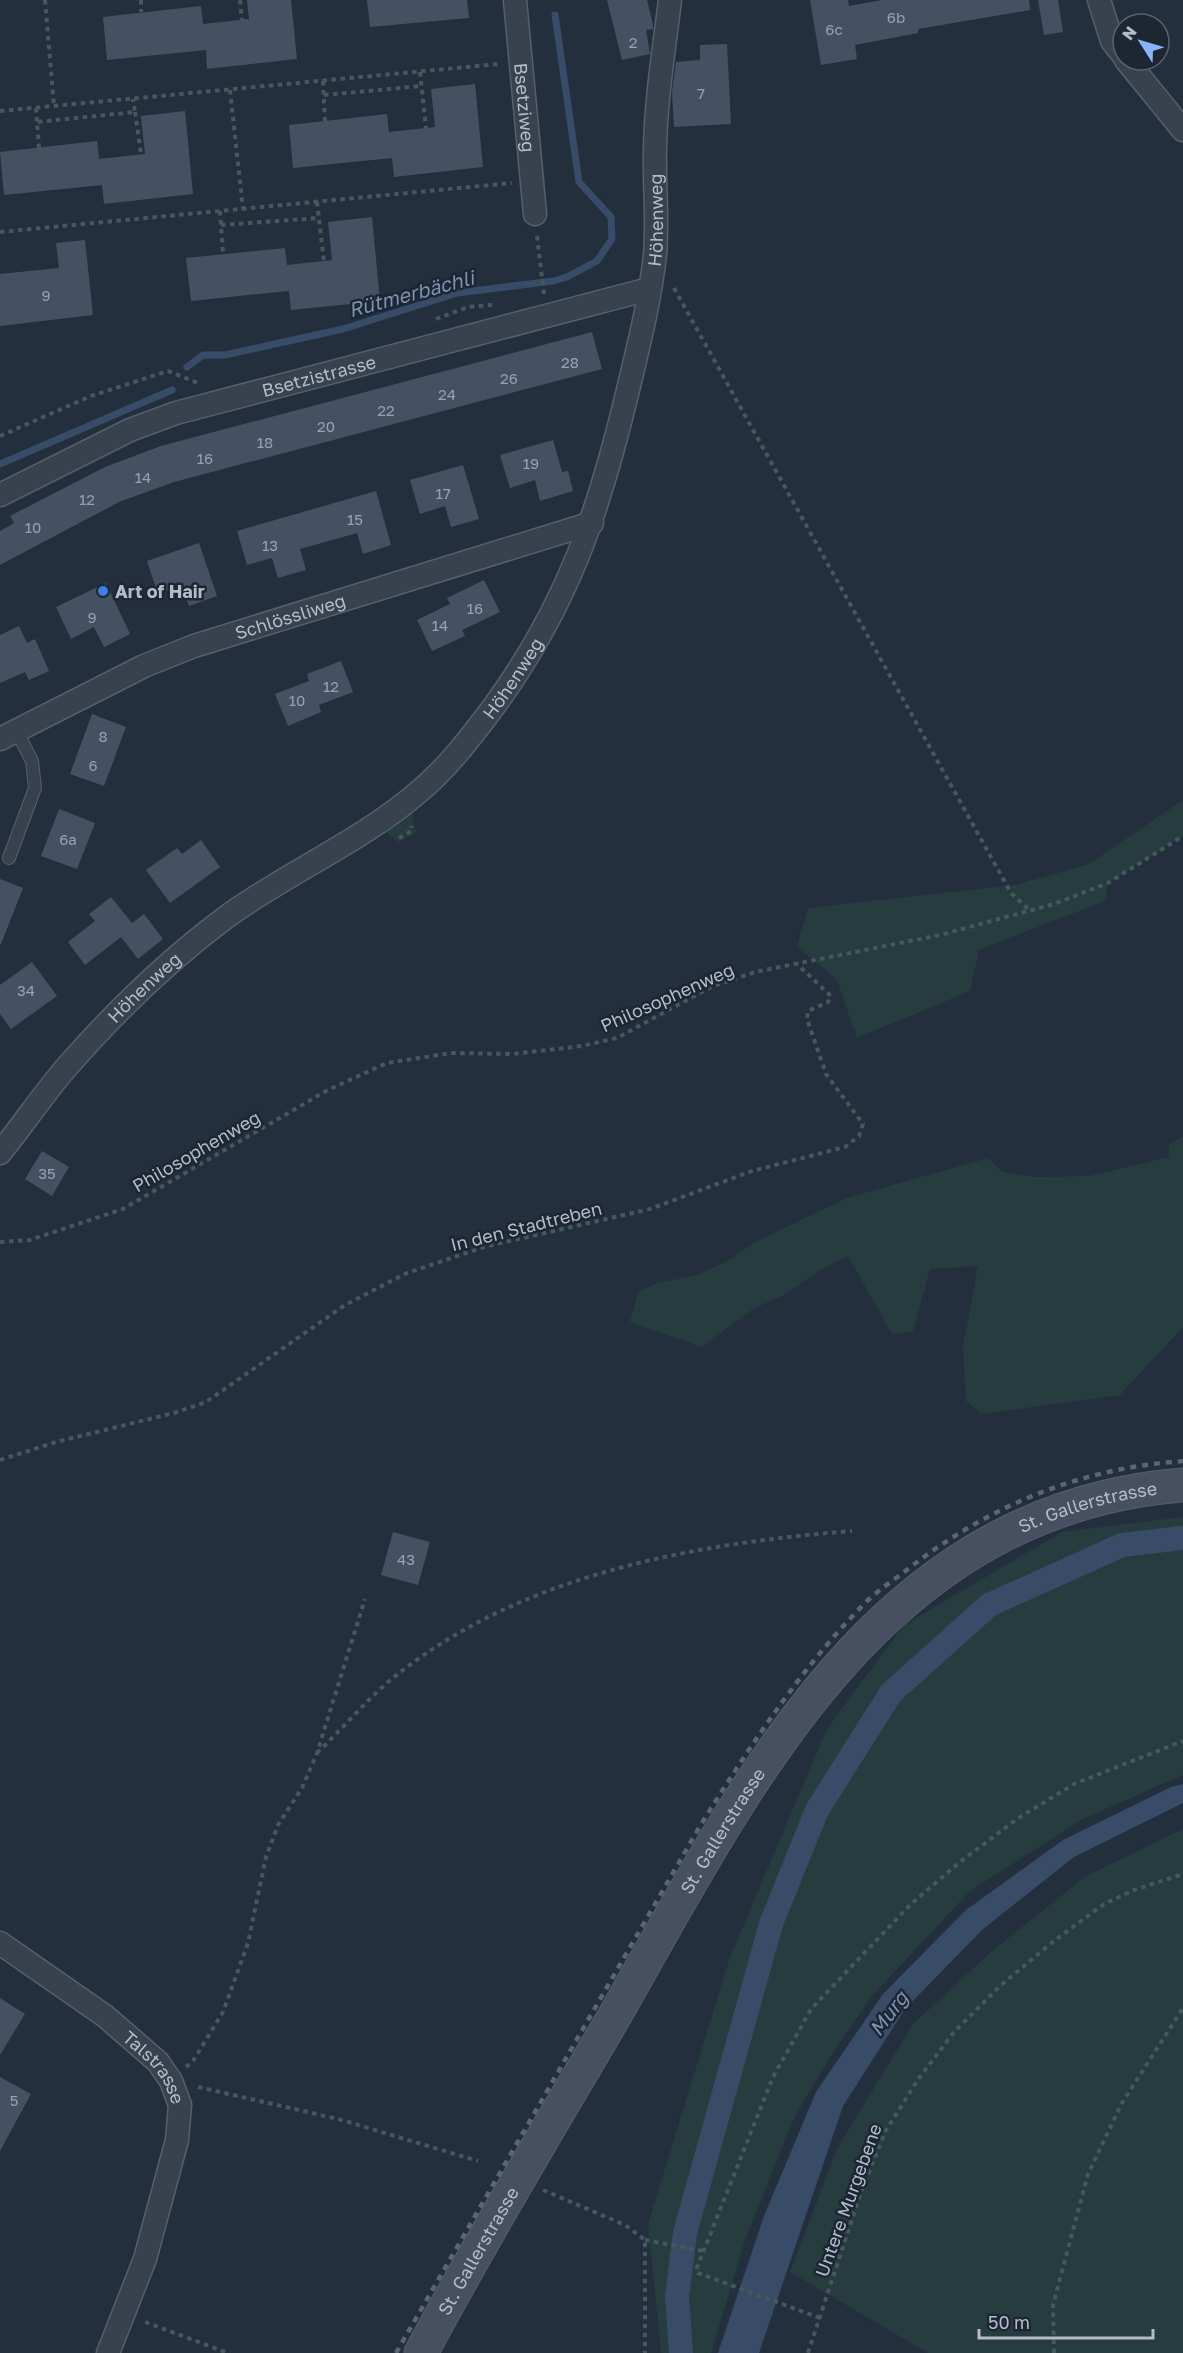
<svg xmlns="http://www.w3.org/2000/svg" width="1183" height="2353" font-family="'Golos Text',sans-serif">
<rect width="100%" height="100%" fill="#242f3e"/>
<!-- green -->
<path fill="#263c3f" d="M 1183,800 L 1183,836 L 1108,883 L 1105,901 L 979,950 L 970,991 L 857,1038 L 837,980 L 797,946 L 808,908 L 1015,885 L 1089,864 Z
M 410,806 L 416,832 L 398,842 L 380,827 Z
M 1183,1137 L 1183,1327 L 1120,1395 L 981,1414 L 966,1401 L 963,1347 L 978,1266 L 930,1269 L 913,1331 L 892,1334 L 848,1256 L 817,1272 L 784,1295 L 753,1309 L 702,1347 L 630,1322 L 638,1292 L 657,1283 L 694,1276 L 724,1263 L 755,1242 L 847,1198 L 988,1158 L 1002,1172 L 1036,1177 L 1089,1176 L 1169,1157 L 1169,1144 Z
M 1183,1517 L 1183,1775 L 1083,1819 L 970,1891 L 872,1996 L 834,2051 L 795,2116 L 745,2240 L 711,2353 L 661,2353 L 648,2224 L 730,1957 L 827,1729 L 904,1625 L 1062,1532 Z
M 1183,1829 L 1183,2353 L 928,2353 L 790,2272 L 837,2149 L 913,2024 L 992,1951 L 1086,1876 Z"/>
<!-- water -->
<path fill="#394c67" d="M 1183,1784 L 1183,1803 L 1074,1857 L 983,1929 L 905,2009 L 843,2106 L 759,2353 L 718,2353 L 764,2216 L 816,2092 L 883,1994 L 966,1910 L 1063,1840 L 1171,1787 Z"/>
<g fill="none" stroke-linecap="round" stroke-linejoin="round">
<!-- stream -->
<path stroke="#394c67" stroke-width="7" d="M 187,367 L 203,355 L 225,355 L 343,329 L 457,293 L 553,281 L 567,277 L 597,261 L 612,239 L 611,217 L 579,182 L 555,15
M 0,464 L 172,390"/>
<!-- canal -->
<path stroke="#394c67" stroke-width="24" d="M 681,2353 L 677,2296 L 685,2233 L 771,1924 L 817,1810 L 891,1693 L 989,1605 L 1122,1545 L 1183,1538"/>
</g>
<!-- building -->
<path fill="#455162" d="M 247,0 L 291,0 L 297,59 L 207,69 L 206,50 L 107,60 L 103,17 L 201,6 L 203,24 L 249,19 Z
M 367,0 L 467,0 L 469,18 L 370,27 Z
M 607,0 L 647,0 L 653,25 L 653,29 L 646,30 L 650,54 L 622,60 Z
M 810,0 L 848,0 L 849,6 L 882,0 L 1029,0 L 1030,10 L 918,29 L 918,33 L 855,45 L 857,59 L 821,65 Z
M 1038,0 L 1058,0 L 1063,32 L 1044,35 Z
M 727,44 L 731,124 L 674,127 L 672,92 L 676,62 L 700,60 L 700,45 Z
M 475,84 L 483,167 L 394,177 L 392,158 L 293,168 L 289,125 L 387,114 L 389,132 L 435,127 L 431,89 Z
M 185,111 L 193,194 L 104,204 L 102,185 L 4,195 L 0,152 L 97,141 L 99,159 L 145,154 L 141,116 Z
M 372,217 L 380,301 L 291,310 L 289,291 L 191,301 L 186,258 L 285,248 L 287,265 L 332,260 L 328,222 Z
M 85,240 L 93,315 L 0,326 L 0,274 L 59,268 L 56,243 Z
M 592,332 L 602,369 L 174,482 L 119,502 L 0,565 L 0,531 L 14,523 L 10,516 L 105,467 L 161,446 Z
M 553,440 L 562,472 L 568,471 L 573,491 L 540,501 L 535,480 L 510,488 L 500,455 Z
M 463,465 L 479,519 L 451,527 L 445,506 L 420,514 L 410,480 Z
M 376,491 L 391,545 L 363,554 L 357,533 L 300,549 L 306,570 L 278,578 L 272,558 L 247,565 L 237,531 Z
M 199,543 L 217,596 L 189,606 L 182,585 L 158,594 L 147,561 Z
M 484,580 L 500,612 L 462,630 L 465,636 L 432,651 L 417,620 L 450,604 L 447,598 Z
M 106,583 L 130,634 L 104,647 L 94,627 L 71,639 L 56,607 Z
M 19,626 L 27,643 L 35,639 L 49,671 L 29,680 L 25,672 L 0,683 L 0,635 Z
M 341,661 L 353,692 L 319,705 L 321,712 L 288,726 L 275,694 L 309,681 L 307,674 Z
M 92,714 L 126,727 L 104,786 L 70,774 Z
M 59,809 L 95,823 L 77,869 L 41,856 Z
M 201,840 L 220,867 L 170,903 L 146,870 L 177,848 L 182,854 Z
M 0,879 L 23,888 L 1,944 L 0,944 Z
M 111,897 L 132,923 L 144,914 L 163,939 L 138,959 L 121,937 L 85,965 L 68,942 L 95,921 L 89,914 Z
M 32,962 L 57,996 L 11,1029 L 0,1014 L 0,985 Z
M 42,1151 L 69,1167 L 52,1196 L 25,1179 Z
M 393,1532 L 430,1542 L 418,1585 L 381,1575 Z
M 0,1998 L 25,2014 L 0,2055 Z
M 0,2077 L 31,2094 L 0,2151 Z"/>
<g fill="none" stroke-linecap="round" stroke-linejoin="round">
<!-- lane casing -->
<g stroke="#565f6c" stroke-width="14">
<path id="lane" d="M 9,858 L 35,788 L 32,761 L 16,730"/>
</g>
<!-- street casing -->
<g stroke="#565f6c" stroke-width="25">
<g id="street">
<path id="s1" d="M 515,0 L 535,214"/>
<path d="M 1099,0 L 1112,41 L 1123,55"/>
<path d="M 1126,60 L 1183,130"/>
<path id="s2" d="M 0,495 L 130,430 L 176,413 L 649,289"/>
<path id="s3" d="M 0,739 L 144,666 L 194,646 L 592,523"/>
<path id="s4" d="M 0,1153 C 22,1126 42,1096 65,1069 C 113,1014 166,962 225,918 C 285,874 358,843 415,795 C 447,769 471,737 495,705 C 568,604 598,514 627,394 C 638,348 650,301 655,255 C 658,220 654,183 655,148 C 656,98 664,50 670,0"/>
<path id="s5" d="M 0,1943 L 105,2016 L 158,2062 L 171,2081 L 180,2105 L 177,2140 L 145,2259 L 108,2353"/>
</g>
</g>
<!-- secondary casing -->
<g stroke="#565f6c" stroke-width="35">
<g id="secondary">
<path id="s6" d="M 421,2353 C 482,2239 549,2128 614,2017 C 748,1782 878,1509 1183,1485"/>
</g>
</g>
<!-- path -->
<path stroke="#44595c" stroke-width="4" stroke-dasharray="4.5 4.5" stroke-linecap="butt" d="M 45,0 L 54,106
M 141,0 L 141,12
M 240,0 L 242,20
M 420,72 L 426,128
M 323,81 L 325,121
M 230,90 L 243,209
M 324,95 L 422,86
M 36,108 L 37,122
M 0,111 L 499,64
M 135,112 L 141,154
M 39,148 L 37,122 L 135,112 L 133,99
M 317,202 L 324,261
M 220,211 L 223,254
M 221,225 L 319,218
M 0,232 L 512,183
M 537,236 L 544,294
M 674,288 L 1011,893 L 1030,911
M 436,319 L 468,307 L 492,305
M 0,436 L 91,396 L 168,371 L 198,383
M 399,838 L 412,831 L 411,826
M 0,1242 L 30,1240 L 123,1209 L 328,1090 L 387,1063 L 451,1053 L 513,1054 L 582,1046 L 617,1038 L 711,987 L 755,972 L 940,935 L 1054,904 L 1108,883 L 1183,836
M 0,1460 L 56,1442 L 174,1413 L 206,1402 L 345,1305 L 407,1273 L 484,1247 L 650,1209 L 752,1171 L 845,1147 L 859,1136 L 863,1124 L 826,1074 L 807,1019 L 808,1011 L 828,1002 L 831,996 L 797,964
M 317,1753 C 341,1730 363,1704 388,1682 C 517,1575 690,1544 852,1531
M 186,2067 L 193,2061 L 223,2012 L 248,1943 L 266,1857 L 278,1825 L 302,1788 L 317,1753 L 365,1599
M 198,2087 L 338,2119 L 478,2161
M 543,2190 L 625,2225 L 645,2240 L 645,2353
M 645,2240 L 703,2251
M 820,2318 L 698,2273 L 696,2270 L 773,2077 L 811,2009 L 911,1904 L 960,1862 L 1017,1819 L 1074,1784 L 1183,1741
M 145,2322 L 228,2353
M 808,2353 L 860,2195 L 885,2132 L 919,2078 L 954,2032 L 1000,1986 L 1054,1941 L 1104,1904 L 1134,1890 L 1183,1874
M 1054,2353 L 1053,2305 L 1088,2174 L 1122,2103 L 1183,2008"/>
<!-- lane -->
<use href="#lane" stroke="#38414e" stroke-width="12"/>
<!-- street -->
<use href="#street" stroke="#38414e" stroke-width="22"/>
<!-- secondary -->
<use href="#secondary" stroke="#465061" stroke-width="33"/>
<!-- rail -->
<path stroke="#5a6575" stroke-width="4.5" stroke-dasharray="6 6" stroke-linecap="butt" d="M 396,2353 L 700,1826 C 749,1748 800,1669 865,1603 C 878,1590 894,1580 908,1569 C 988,1506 1081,1468 1183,1461"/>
</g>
<!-- markers -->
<circle fill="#3f7fe0" stroke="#1d2633" stroke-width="2" cx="103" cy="591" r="6"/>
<g text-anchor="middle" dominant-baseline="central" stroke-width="5" stroke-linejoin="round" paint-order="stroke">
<!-- number labels -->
<g font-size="15" fill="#98a1af">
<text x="896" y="17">6b</text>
<text x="834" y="29">6c</text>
<text x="633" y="42">2</text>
<text x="701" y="93">7</text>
<text x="46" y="295">9</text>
<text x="570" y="362">28</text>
<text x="509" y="378">26</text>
<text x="447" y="394">24</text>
<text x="386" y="410">22</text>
<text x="326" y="426">20</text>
<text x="265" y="442">18</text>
<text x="205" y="458">16</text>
<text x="531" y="463">19</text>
<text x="143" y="477">14</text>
<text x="443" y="493">17</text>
<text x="87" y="499">12</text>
<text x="355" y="519">15</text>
<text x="33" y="527">10</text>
<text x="270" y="545">13</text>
<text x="475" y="608">16</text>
<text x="92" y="617">9</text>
<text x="440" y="625">14</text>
<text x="331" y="686">12</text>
<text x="297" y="700">10</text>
<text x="103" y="736">8</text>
<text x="93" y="765">6</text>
<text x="68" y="839">6a</text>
<text x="26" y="990">34</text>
<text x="47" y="1173">35</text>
<text x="406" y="1559">43</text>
<text x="14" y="2100">5</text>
</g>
<!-- street labels -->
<g font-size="18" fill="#b4bcc9" stroke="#1d2633">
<text stroke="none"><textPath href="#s1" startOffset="108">Bsetziweg</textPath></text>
<text stroke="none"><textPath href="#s4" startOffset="1191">Höhenweg</textPath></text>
<text stroke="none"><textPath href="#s2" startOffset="342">Bsetzistrasse</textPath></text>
<text stroke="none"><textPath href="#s3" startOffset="316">Schlössliweg</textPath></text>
<text stroke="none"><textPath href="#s4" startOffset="706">Höhenweg</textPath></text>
<text stroke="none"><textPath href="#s4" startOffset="220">Höhenweg</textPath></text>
<text transform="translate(667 997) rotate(-24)">Philosophenweg</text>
<text transform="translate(196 1151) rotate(-30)">Philosophenweg</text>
<text transform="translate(526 1226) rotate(-14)">In den Stadtreben</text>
<text stroke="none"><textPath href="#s6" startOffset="1106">St. Gallerstrasse</textPath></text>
<text stroke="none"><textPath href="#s6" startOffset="603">St. Gallerstrasse</textPath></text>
<text stroke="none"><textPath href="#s5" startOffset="200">Talstrasse</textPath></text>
<text transform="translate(848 2200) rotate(-70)">Untere Murgebene</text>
<text stroke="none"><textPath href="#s6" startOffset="117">St. Gallerstrasse</textPath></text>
</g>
<!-- poi labels -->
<g font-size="18" font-weight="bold" fill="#b4bcc9" stroke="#1d2633" text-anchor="start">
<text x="115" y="591">Art of Hair</text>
</g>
<!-- water labels -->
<g font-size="20" font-style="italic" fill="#7c92b1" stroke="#1d2633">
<text transform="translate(411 293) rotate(-15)">Rütmerbächli</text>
<text transform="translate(888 2013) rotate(-53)">Murg</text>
</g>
</g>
<!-- north arrow -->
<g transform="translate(1141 42) rotate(307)"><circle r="28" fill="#1d2633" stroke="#59626f" stroke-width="1.5"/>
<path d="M0-4.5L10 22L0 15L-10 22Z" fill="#8ab4f8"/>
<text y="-9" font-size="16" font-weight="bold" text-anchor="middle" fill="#b4bcc9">N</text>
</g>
<!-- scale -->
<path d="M979 2329v9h174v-9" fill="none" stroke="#b4bcc9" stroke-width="3"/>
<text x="988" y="2329" font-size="18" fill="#b4bcc9" stroke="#1d2633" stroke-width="4.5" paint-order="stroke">50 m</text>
</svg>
